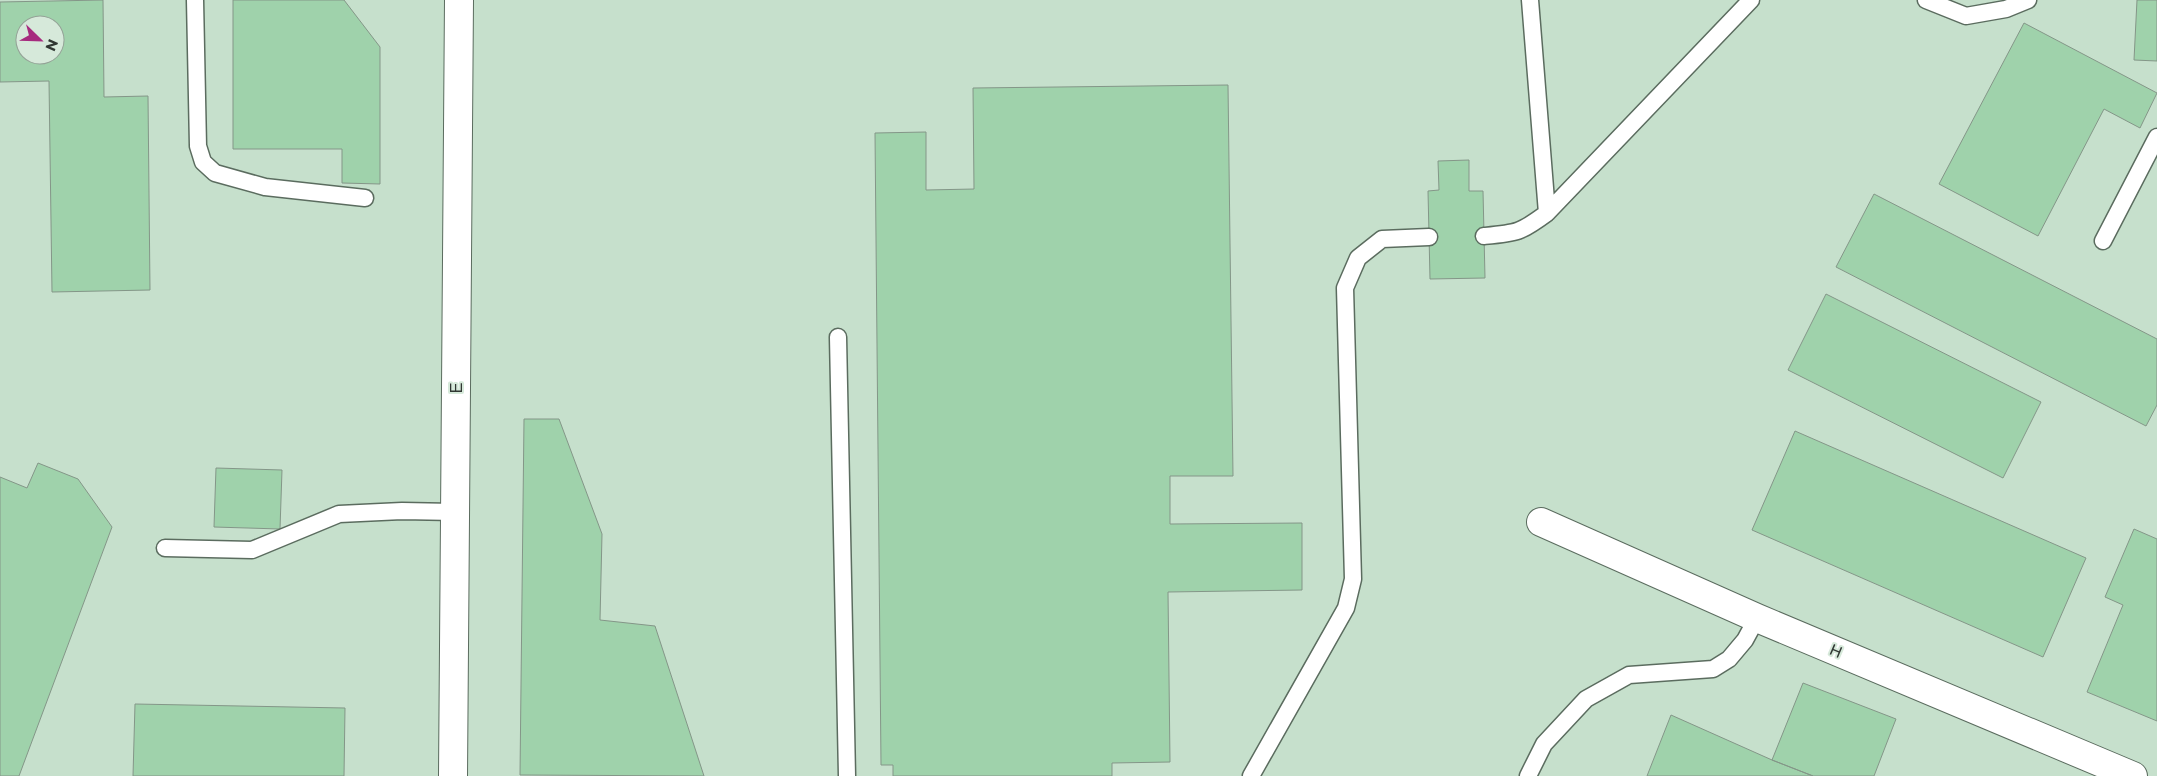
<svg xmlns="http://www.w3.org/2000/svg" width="2157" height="776" font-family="Montserrat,sans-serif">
<rect width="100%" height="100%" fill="#d6e9da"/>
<!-- built -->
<path fill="#c6e0cc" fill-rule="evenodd" d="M 0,0 L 2157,0 L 2157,776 L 0,776 ZM 25,25 L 55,25 L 55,55 L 25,55 Z"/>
<!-- building -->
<path fill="#9fd2ab" stroke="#849688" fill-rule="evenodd" d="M 103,0 L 104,97 L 148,96 L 150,290 L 52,292 L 49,81 L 0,82 L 0,2 ZM 25,25 L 55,25 L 55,55 L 25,55 Z
M 233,0 L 344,0 L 380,47 L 380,184 L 342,183 L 342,149 L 233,149 Z
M 2137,0 L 2157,0 L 2157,61 L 2134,60 Z
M 2024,23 L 2157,93 L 2140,128 L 2104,109 L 2038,236 L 1939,184 Z
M 1228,85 L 1233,476 L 1170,476 L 1170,524 L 1302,523 L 1302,590 L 1168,592 L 1170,762 L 1112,763 L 1112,776 L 893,776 L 893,765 L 881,765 L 875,133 L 926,132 L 926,190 L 974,189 L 973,88 Z
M 1469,160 L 1469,191 L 1483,191 L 1485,278 L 1430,279 L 1428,191 L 1439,190 L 1438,161 Z
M 1874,194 L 2157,339 L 2157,405 L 2146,426 L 1836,267 Z
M 1826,294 L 2041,402 L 2003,478 L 1788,370 Z
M 524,419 L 559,419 L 602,534 L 600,620 L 655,626 L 704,776 L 520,775 Z
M 1795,431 L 2086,558 L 2043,657 L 1752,530 Z
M 38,463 L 78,479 L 112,527 L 19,776 L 0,776 L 0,477 L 27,488 Z
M 216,468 L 282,470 L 280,529 L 214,527 Z
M 2134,529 L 2157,539 L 2157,721 L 2087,692 L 2123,605 L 2105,597 Z
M 1803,683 L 1896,719 L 1874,776 L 1813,776 L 1772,760 Z
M 135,704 L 345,708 L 344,776 L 133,776 Z
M 1671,715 L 1772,760 L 1813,776 L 1647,776 Z"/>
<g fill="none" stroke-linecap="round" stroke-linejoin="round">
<!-- service casing -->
<g stroke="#5b6c5f" stroke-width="19">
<path id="service" d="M 195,0 L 198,146 L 203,162 L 215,173 L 265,187 L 365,198
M 1530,0 L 1547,213
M 1926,0 L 1966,16 L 2006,9 L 2028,0
M 1484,236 C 1517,233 1520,233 1547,213 L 1751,0
M 2103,241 L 2157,137
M 838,337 L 847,776
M 165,548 L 252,550 L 339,514 L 402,511 L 455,512
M 1251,776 L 1346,608 L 1353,579 L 1345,288 L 1358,258 L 1382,239 L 1429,237
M 1528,776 L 1544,744 L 1586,699 L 1629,675 L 1713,669 L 1729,659 L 1745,640 L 1757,618"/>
</g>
<!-- minor casing -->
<g stroke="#5b6c5f" stroke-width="30">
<path id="minor" d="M 1541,522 L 1757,618 L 2133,776
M 453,776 L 459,0"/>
</g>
<!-- service -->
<use href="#service" stroke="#fff" stroke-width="16"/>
<!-- minor -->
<use href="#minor" stroke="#fff" stroke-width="28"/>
</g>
<g text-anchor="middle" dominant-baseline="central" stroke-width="4" stroke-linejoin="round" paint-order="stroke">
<!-- street labels -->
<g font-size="16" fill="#303732" stroke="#d6e9da">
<text transform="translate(456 388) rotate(-90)">Ε</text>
<text transform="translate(1836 651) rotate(23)">Η</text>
</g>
</g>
<!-- north arrow -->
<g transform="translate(40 40) rotate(113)"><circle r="24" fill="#d6e9da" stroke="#94a297"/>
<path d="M0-4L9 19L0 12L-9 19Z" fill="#a62b7e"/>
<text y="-8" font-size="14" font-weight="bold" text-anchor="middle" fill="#303732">N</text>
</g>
</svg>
